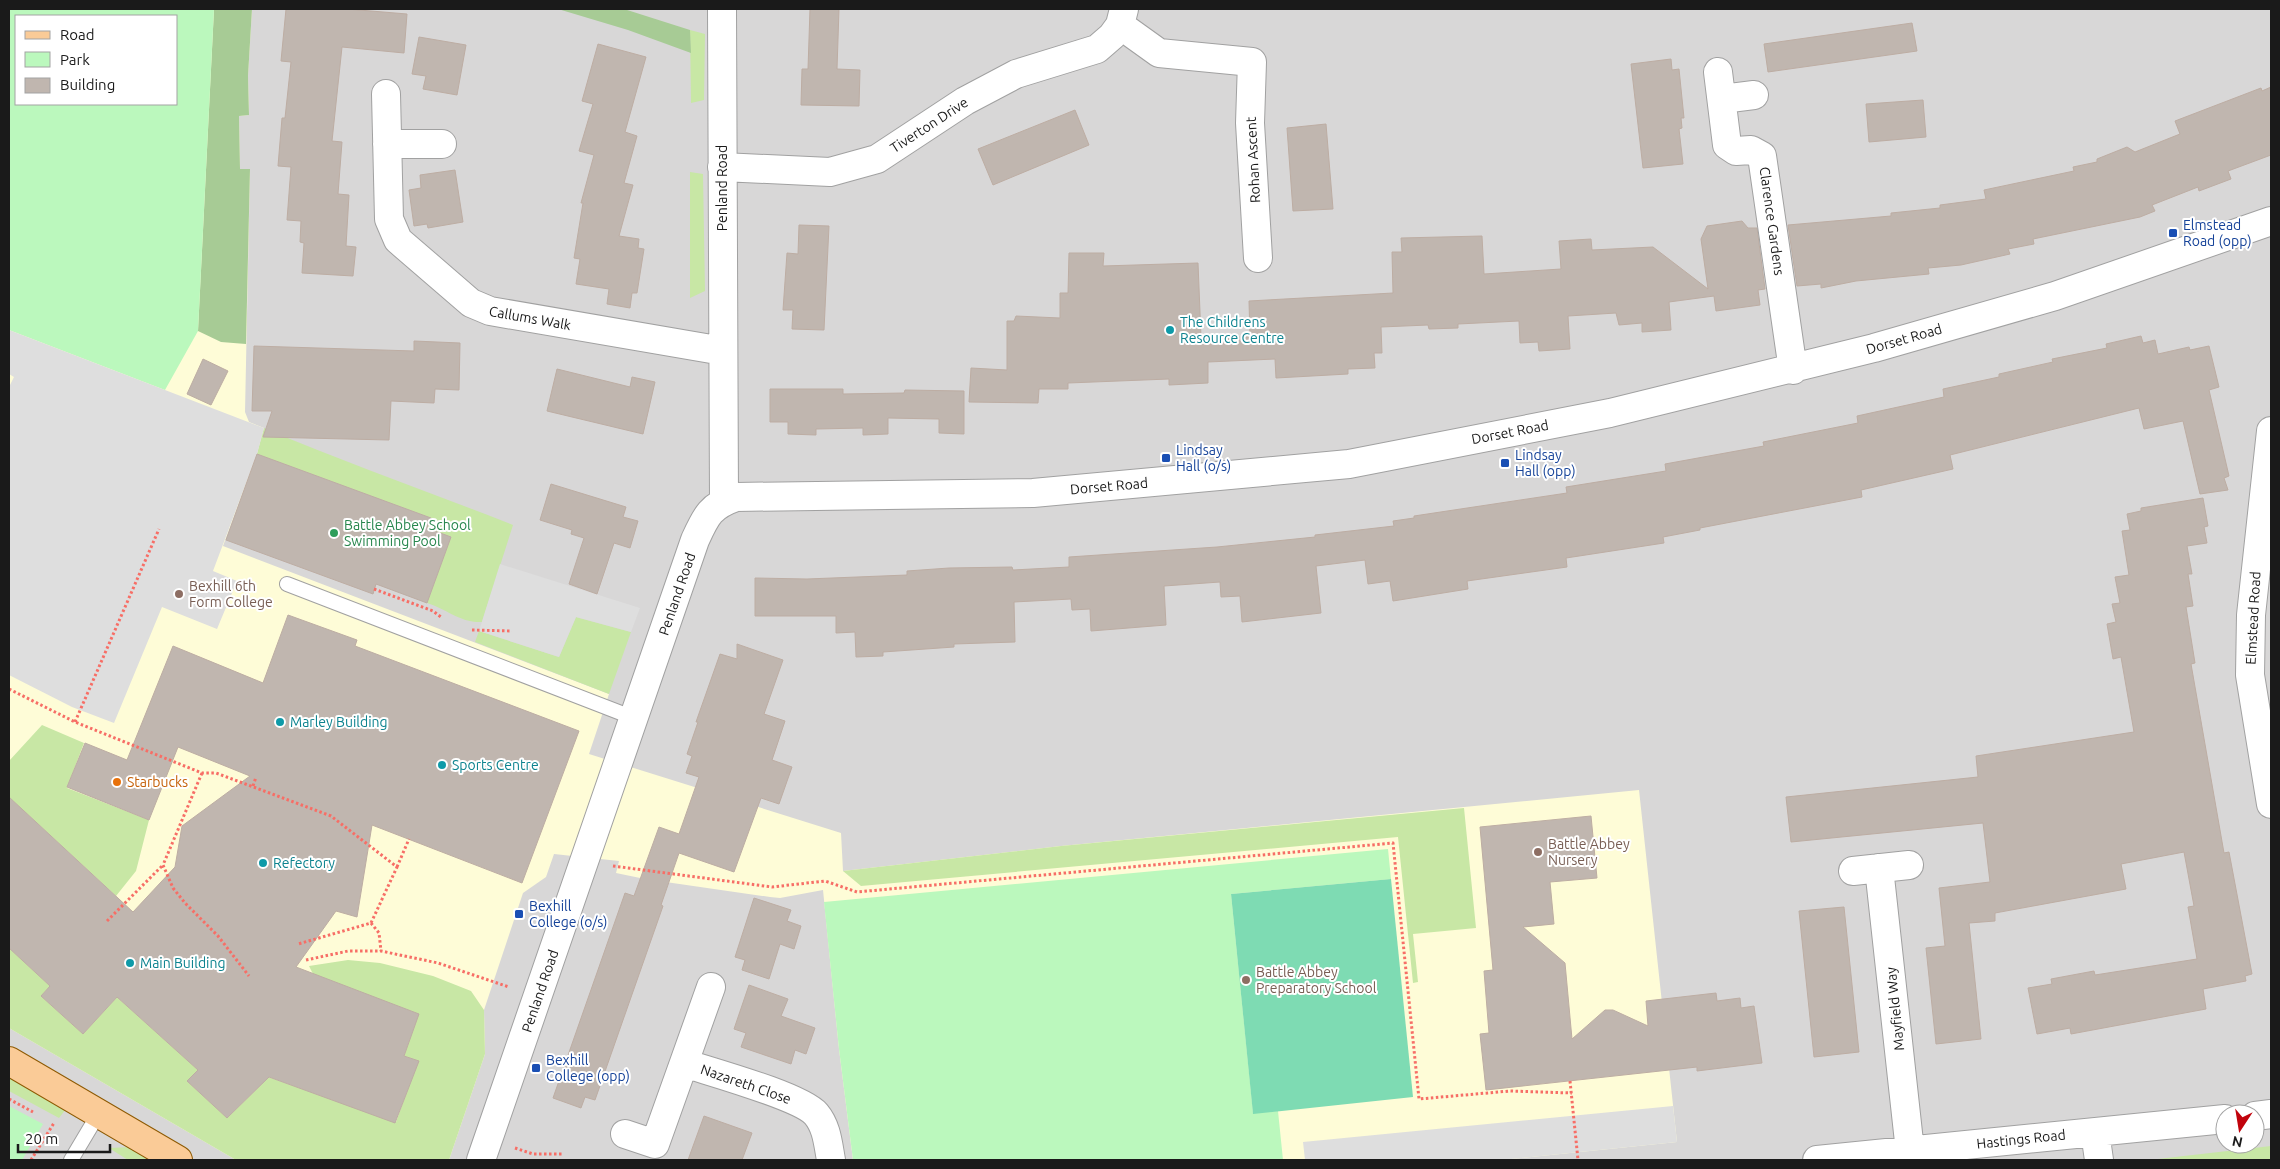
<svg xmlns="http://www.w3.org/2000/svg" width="2280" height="1169" font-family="Ubuntu,sans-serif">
<rect width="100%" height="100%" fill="#ece7e0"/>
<!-- residential -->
<path fill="#d8d7d7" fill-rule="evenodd" d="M 9,9 L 2271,9 L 2271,1160 L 9,1160 ZM 16,16 L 176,16 L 176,104 L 16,104 ZM 2225,1114 L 2255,1114 L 2255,1144 L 2225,1144 Z"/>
<!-- education -->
<path fill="#fefcd7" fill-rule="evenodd" d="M 9,9 L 252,9 L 248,76 L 249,115 L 239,116 L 240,169 L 250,169 L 245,412 L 249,422 L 264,428 L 257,454 L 223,546 L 609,694 L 589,754 L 841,833 L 843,871 L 1061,846 L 1639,790 L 1677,1142 L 1502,1160 L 853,1160 L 839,1049 L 823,890 L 780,898 L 770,897 L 645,879 L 616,873 L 619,861 L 554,854 L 546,877 L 523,893 L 484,1010 L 485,1054 L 449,1160 L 236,1160 L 9,1028 ZM 16,16 L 176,16 L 176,104 L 16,104 Z"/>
<!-- grass -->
<path fill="#c8e7a5" d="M 690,30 L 705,34 L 704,100 L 691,103 Z
M 690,172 L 703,174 L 705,291 L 690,298 Z
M 264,428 C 346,463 430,492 513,525 L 482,622 C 460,623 447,609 427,603 L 451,537 L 427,528 L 431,518 L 257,454 Z
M 576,617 L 631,632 L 609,694 L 475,642 L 479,631 L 559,657 Z
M 42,725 L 84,743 L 67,788 L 149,820 L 136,871 L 116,896 L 9,797 L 9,761 Z
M 1464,808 L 1476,928 L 1413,934 L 1418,982 L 1413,983 L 1398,837 L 861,886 L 843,871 L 1061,846 Z
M 9,948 L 50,986 L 41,996 L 83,1034 L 117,997 L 198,1070 L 187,1081 L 227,1118 L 262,1084 L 257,1073 L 396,1122 L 418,1061 L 404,1056 L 418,1014 L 313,974 L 309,966 L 348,960 L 380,963 L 433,976 L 471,991 L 484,1010 L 485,1054 L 449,1160 L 236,1160 L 9,1028 Z
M 9,1076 L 66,1109 L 59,1118 L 9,1091 Z
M 2271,1146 L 2271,1160 L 2148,1160 L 2149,1160 Z
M 131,1147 L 151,1160 L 128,1160 L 109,1148 Z"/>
<!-- forest -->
<path fill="#a7cb95" d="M 214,9 L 252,9 L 248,76 L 249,115 L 239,116 L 240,169 L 250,169 L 246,344 L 221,342 L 198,331 Z
M 558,9 L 624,9 L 690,30 L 691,53 L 628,30 Z"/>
<!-- park -->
<path fill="#bbf8bd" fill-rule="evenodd" d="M 9,9 L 214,9 L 198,331 L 165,390 L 9,330 ZM 16,16 L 176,16 L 176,104 L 16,104 Z
M 1388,849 L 1391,879 L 1231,894 L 1253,1113 L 1278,1111 L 1283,1160 L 853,1160 L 839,1049 L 824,902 Z
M 9,1106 L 43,1124 L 22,1160 L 9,1160 Z"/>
<!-- pitch -->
<path fill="#7edbb3" d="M 1391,879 L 1413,1097 L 1253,1114 L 1231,894 Z"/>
<!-- parking -->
<path fill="#dedede" d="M 9,330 L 264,428 L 257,454 L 213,571 L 237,581 L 217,629 L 162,607 L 114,723 L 72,707 L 9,675 L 9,387 L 14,377 L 9,374 Z
M 500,564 L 640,608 L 631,632 L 576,617 L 559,657 L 479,631 Z
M 1673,1106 L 1677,1142 L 1502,1160 L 1305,1160 L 1303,1142 Z"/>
<!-- building -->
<path fill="#c0b6af" stroke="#bdada3" d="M 286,9 L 347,9 L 407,14 L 404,53 L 342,47 L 332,141 L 342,142 L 338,194 L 349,195 L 346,246 L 356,247 L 353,276 L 302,273 L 304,243 L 300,242 L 301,221 L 287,220 L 291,167 L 278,166 L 282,118 L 285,118 L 291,62 L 281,61 Z
M 810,9 L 839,9 L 837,69 L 860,70 L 859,106 L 801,105 L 802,69 L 808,69 Z
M 1912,23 L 1917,51 L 1768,72 L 1764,44 Z
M 419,37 L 466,45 L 457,95 L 423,89 L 426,76 L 412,74 Z
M 598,44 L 646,57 L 625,132 L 637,136 L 624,183 L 633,185 L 619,236 L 639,239 L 638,248 L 644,249 L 637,293 L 632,293 L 630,308 L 607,304 L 609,289 L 576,284 L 580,259 L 574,258 L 583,203 L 581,203 L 594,155 L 579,151 L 593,104 L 582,101 Z
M 1671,59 L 1672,70 L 1679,69 L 1684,118 L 1681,118 L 1682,128 L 1679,129 L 1683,164 L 1643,168 L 1631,64 Z
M 2271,87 L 2271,155 L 2228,171 L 2231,179 L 2199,191 L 2198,187 L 2152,205 L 2155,211 L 2140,217 L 2033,239 L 2034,244 L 2008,249 L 2010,254 L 1961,265 L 1928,268 L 1929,274 L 1856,281 L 1821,288 L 1821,284 L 1797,286 L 1788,225 L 1891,216 L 1891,213 L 1940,208 L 1940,205 L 1986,199 L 1984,190 L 2074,171 L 2073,167 L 2097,162 L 2097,159 L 2127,147 L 2135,152 L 2180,134 L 2175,121 L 2261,88 L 2262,91 Z
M 1923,100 L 1926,137 L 1869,142 L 1866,104 Z
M 1075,110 L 1089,145 L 993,185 L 978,149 Z
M 1326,124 L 1333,209 L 1293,211 L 1287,128 Z
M 455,170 L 463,222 L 428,228 L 427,224 L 414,226 L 409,190 L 421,188 L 420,175 Z
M 1742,221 L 1748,228 L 1757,228 L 1765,289 L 1758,290 L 1760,305 L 1716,311 L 1714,296 L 1669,302 L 1671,330 L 1642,332 L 1642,323 L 1619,325 L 1616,313 L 1568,316 L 1570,349 L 1539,351 L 1538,342 L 1520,343 L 1519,321 L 1458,324 L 1458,328 L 1429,329 L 1428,325 L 1381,327 L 1382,353 L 1374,353 L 1375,368 L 1348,369 L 1348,374 L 1276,378 L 1275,359 L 1208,362 L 1208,383 L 1169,385 L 1169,379 L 1068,383 L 1068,389 L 1039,389 L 1038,403 L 969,402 L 971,368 L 1007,370 L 1007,321 L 1014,321 L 1016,316 L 1060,318 L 1060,293 L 1068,293 L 1069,253 L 1104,253 L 1103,266 L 1198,263 L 1201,337 L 1250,337 L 1249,301 L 1393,293 L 1392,252 L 1402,252 L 1401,238 L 1482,236 L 1484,274 L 1561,269 L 1559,241 L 1591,239 L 1592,250 L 1653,247 L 1708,289 L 1701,239 L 1707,226 Z
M 799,225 L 829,226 L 824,330 L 792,329 L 793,310 L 783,310 L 787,253 L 798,254 Z
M 2141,336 L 2143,343 L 2155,340 L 2158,354 L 2189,347 L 2190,350 L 2209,346 L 2219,387 L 2209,390 L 2229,476 L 2224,478 L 2228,490 L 2200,494 L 2183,421 L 2144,429 L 2139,408 L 1950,455 L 1953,469 L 1861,490 L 1862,497 L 1700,528 L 1700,530 L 1663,537 L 1664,543 L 1566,558 L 1567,567 L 1467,581 L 1468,589 L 1393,601 L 1390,581 L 1368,584 L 1365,560 L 1316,566 L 1321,613 L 1242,622 L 1240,596 L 1221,597 L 1220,582 L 1164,586 L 1166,625 L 1091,631 L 1090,609 L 1072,610 L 1071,599 L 1014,602 L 1015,642 L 954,644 L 954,647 L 883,652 L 883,656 L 856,657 L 855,632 L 836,633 L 836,616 L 755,616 L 755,578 L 807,579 L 907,575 L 907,571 L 949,568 L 1012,567 L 1013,570 L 1069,567 L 1069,557 L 1217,547 L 1315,537 L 1315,535 L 1394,526 L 1393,521 L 1414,518 L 1414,516 L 1567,493 L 1566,487 L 1666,471 L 1665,464 L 1764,446 L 1763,442 L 1858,423 L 1857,416 L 1944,397 L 1943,389 L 1999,377 L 1999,374 L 2053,362 L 2052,359 L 2107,348 L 2106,344 Z
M 414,341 L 460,343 L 459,390 L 435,389 L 434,403 L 391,401 L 389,440 L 263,437 L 272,411 L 252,411 L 254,346 L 414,351 Z
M 203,359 L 228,371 L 211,405 L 187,394 Z
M 557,369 L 630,387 L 632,377 L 655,382 L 643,434 L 547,411 Z
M 770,389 L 843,389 L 843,394 L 904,393 L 905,390 L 964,391 L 964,434 L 939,433 L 939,419 L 888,418 L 888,434 L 863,435 L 863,428 L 816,429 L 816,435 L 788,434 L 788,422 L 770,422 Z
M 257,454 L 431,518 L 427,528 L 451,537 L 427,603 L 376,584 L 373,594 L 226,540 Z
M 551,484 L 626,507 L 623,517 L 638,521 L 630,548 L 614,543 L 597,594 L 569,584 L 584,538 L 571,534 L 572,530 L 540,520 Z
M 2203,498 L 2208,526 L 2204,527 L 2207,543 L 2187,546 L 2192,574 L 2188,574 L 2193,606 L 2186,607 L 2195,663 L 2191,664 L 2224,853 L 2229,852 L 2252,974 L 2245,976 L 2246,981 L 2203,989 L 2206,1009 L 2071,1034 L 2070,1028 L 2037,1034 L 2028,988 L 2052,984 L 2051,979 L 2094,971 L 2095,975 L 2197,959 L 2188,907 L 2194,906 L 2184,852 L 2121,864 L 2126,889 L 1995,913 L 1995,921 L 1969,923 L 1981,1039 L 1936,1044 L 1926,948 L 1945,946 L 1939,888 L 1990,882 L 1983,823 L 1791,842 L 1786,797 L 1978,777 L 1976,756 L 2134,732 L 2121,657 L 2113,659 L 2107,624 L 2116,622 L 2112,604 L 2120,603 L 2115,577 L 2129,575 L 2122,531 L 2130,530 L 2127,514 L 2141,511 L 2141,508 Z
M 288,615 L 357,640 L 355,646 L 579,731 L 522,883 L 372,825 L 357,917 L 336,911 L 296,967 L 419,1014 L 404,1056 L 419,1061 L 395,1123 L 269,1077 L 227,1118 L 187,1081 L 198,1070 L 117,997 L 83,1034 L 41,996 L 50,986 L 9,948 L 9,797 L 133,912 L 175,867 L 182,826 L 250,776 L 178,747 L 149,820 L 67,787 L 85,743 L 127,760 L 173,646 L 263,683 Z
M 737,644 L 783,660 L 764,714 L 785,721 L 772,760 L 792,767 L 779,804 L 761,798 L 734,872 L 679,853 L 661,905 L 663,906 L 595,1100 L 585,1097 L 581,1108 L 553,1098 L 625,893 L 634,896 L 659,827 L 679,834 L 699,777 L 686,773 L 692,756 L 687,754 L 698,722 L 696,722 L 720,654 L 737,659 Z
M 1591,816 L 1597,878 L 1550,882 L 1554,924 L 1523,927 L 1565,963 L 1572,1039 L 1605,1010 L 1613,1010 L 1648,1026 L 1646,1001 L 1716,993 L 1717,1001 L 1740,998 L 1741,1008 L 1754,1006 L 1762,1063 L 1697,1071 L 1697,1067 L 1486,1090 L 1480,1034 L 1489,1033 L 1484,971 L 1493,970 L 1480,827 Z
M 754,898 L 791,910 L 787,921 L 801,926 L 794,949 L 780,944 L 769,979 L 742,970 L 745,960 L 735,957 Z
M 1844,907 L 1859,1052 L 1814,1057 L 1799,911 Z
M 749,985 L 788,999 L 781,1016 L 815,1028 L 806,1054 L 795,1050 L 791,1064 L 741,1047 L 746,1033 L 734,1029 Z
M 704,1116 L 752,1133 L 742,1160 L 688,1160 Z"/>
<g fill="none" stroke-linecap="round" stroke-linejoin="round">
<!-- service casing -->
<g stroke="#a1a1a1" stroke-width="16">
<path id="service" d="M 287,584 L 634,718
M 71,1160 L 99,1113"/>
</g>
<!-- minor casing -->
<g stroke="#a1a1a1" stroke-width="30">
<path id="minor" d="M 722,9 L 724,501
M 1120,25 L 1159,53 L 1252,62 L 1250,123 L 1258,258
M 1718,72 L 1727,145 L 1736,151 L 1751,150 L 1762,156 L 1793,370
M 386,94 L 389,219 L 398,240 L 471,303 L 490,311 L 723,351
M 1722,99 L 1754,95
M 387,144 L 442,144
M 722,167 L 830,172 L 877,159 L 965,101 L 1016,74 L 1097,49 L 1112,36 L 1120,25 L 1124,9
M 2271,431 L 2251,615 L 2250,675 L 2271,804
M 1879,868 L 1910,1151
M 1853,871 L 1909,865
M 684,1063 C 711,1072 800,1096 816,1114 C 827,1127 828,1144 831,1160
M 2255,1116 L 2271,1114
M 2095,1132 L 2099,1160
M 625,1134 L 655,1144 L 711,987
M 481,1160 L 695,540 C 706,516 710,506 736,497 L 1033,493 L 1349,464 L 1610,413 L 1874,348 L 2055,296 L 2271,221
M 1817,1160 L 2225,1119"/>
</g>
<!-- primary casing -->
<g stroke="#8e5a03" stroke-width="30">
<path id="primary" d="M 9,1061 L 178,1160"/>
</g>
<!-- path -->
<path stroke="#f76e66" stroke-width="3" stroke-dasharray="2.5 2.5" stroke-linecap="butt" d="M 374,589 L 433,611 L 441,617
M 472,630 L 512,631
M 9,689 L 75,722 L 202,773 L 216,773 L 331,816 L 397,867 L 371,923 L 298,944
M 75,722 L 159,529
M 202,773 L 163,865 L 173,888 L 185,903 L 218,936 L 249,976
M 253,786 L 256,777
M 613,866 L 772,887 L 825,881 L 857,892 L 1393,843 L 1419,1099 L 1510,1091 L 1572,1093
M 397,867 L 409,839
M 107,921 L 163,865
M 371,923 L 379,933 L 381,951
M 306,960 L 348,951 L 381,951 L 438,963 L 509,987
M 1570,1081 L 1578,1160
M 9,1099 L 33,1112
M 515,1148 L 533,1154 L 563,1154
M 31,1160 L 54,1123"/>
<!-- service -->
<use href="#service" stroke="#fff" stroke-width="14"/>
<!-- minor -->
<use href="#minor" stroke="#fff" stroke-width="28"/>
<!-- primary -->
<use href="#primary" stroke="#facb97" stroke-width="28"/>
</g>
<!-- markers -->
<g fill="#1a4fb4" stroke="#fff" stroke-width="2">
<rect x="2168" y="228" width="10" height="10" rx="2.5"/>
<rect x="1161" y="453" width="10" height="10" rx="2.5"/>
<rect x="1500" y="458" width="10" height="10" rx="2.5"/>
<rect x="514" y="909" width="10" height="10" rx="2.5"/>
<rect x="531" y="1063" width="10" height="10" rx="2.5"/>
</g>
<g fill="#0f9aa8" stroke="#fff" stroke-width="2">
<circle cx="1170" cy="330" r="5"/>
<circle cx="280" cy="722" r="5"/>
<circle cx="442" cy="765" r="5"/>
<circle cx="263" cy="863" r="5"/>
<circle cx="130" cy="963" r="5"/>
</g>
<circle fill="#2e9e5b" stroke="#fff" stroke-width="2" cx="334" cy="533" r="5"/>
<g fill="#8d6e63" stroke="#fff" stroke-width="2">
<circle cx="179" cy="594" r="5"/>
<circle cx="1538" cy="852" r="5"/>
<circle cx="1246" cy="980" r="5"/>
</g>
<circle fill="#e8710a" stroke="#fff" stroke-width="2" cx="117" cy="782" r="5"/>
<g text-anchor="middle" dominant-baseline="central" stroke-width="4" stroke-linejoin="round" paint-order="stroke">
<!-- street labels -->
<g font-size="14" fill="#1a1a1a" stroke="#fff">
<text transform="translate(929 125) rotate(-33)">Tiverton Drive</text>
<text transform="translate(1253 160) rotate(-93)">Rohan Ascent</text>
<text transform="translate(722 188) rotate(-90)">Penland Road</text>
<text transform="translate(1772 221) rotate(82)">Clarence Gardens</text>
<text transform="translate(530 318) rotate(10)">Callums Walk</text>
<text transform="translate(1904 339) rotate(-16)">Dorset Road</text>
<text transform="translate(1510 432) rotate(-11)">Dorset Road</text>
<text transform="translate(1109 486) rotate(-5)">Dorset Road</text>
<text transform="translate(677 594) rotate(-71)">Penland Road</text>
<text transform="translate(2253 618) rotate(-87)">Elmstead Road</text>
<text transform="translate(540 991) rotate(-71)">Penland Road</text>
<text transform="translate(1895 1009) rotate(-96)">Mayfield Way</text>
<text transform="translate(746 1084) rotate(19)">Nazareth Close</text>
<text transform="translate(2021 1139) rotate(-6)">Hastings Road</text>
</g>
<!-- transit labels -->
<g font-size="14" fill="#164399" stroke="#fff" text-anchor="start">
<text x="2183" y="225">Elmstead<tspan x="2183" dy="16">Road (opp)</tspan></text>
<text x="1176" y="450">Lindsay<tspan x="1176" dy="16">Hall (o/s)</tspan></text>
<text x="1515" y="455">Lindsay<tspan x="1515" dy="16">Hall (opp)</tspan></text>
<text x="529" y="906">Bexhill<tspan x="529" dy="16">College (o/s)</tspan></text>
<text x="546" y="1060">Bexhill<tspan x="546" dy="16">College (opp)</tspan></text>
</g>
<!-- culture labels -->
<g font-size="14" fill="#0d838f" stroke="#fff" text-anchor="start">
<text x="1180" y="322">The Childrens<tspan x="1180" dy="16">Resource Centre</tspan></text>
<text x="290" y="722">Marley Building</text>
<text x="452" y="765">Sports Centre</text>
<text x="273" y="863">Refectory</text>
<text x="140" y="963">Main Building</text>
</g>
<!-- leisure labels -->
<g font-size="14" fill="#27864d" stroke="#fff" text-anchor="start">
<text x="344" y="525">Battle Abbey School<tspan x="344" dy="16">Swimming Pool</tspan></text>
</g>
<!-- education labels -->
<g font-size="14" fill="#785e54" stroke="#fff" text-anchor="start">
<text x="189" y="586">Bexhill 6th<tspan x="189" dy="16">Form College</tspan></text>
<text x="1548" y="844">Battle Abbey<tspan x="1548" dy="16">Nursery</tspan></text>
<text x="1256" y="972">Battle Abbey<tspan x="1256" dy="16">Preparatory School</tspan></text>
</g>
<!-- food labels -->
<g font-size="14" fill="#c56008" stroke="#fff" text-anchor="start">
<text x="127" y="782">Starbucks</text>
</g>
</g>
<!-- border -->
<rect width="2280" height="1169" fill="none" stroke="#1a1a1a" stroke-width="20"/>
<!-- legend -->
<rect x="15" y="15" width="162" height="90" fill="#ffffff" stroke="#a3a3a3"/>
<rect x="25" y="31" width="25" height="8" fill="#facb97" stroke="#a3a3a3"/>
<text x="60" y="40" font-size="15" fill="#1a1a1a">Road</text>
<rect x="25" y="52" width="25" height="15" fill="#bbf8bd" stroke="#a3a3a3"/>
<text x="60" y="65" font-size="15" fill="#1a1a1a">Park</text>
<rect x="25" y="78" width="25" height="15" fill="#c0b6af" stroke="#a3a3a3"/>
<text x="60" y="90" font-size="15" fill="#1a1a1a">Building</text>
<!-- north arrow -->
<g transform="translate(2240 1129) rotate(192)"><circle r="24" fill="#ffffff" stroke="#a3a3a3"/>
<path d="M0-4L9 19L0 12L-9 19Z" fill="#c1030c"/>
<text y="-8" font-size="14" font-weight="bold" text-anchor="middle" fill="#1a1a1a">N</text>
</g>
<!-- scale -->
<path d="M18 1144v8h92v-8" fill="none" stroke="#1a1a1a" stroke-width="2.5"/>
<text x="25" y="1144" font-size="15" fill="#1a1a1a" stroke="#ffffff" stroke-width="4" paint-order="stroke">20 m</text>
</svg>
